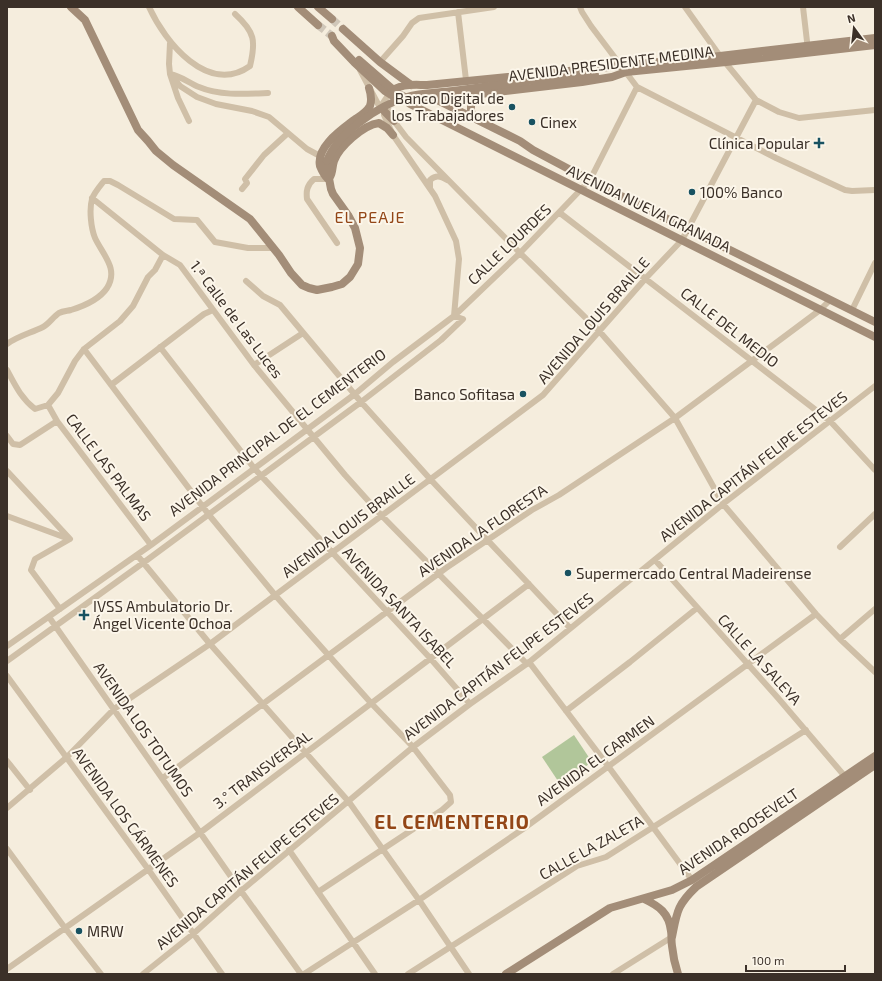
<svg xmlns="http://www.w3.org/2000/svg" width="882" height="981" font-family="'Exo 2',sans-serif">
<rect width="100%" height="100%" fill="#f5eddd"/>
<!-- green -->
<path fill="#b1c69a" d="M 574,735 L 592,762 L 560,784 L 542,757 Z"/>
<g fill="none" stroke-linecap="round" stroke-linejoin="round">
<!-- secondary-tunnel -->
<path stroke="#d0c7b9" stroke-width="8" stroke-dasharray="8 4" stroke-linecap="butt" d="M 332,19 L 343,29
M 318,25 L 332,36"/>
<!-- street -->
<path stroke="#cfbfa7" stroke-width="6" d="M 149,7 C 165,42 208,96 250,66 C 256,41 255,32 235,14
M 580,7 L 582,12 L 591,26 L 637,87 L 776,158 L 845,190 L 852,191 L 875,190
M 685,7 L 720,56 L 756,100 L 779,112 L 799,118 L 875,110
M 803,7 L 808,50
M 458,12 L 466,80
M 170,43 L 169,64 L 170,74 L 180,86 L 197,97 L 216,104 L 252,111 L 269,117 L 307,149 L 320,156
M 380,62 L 403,36 L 412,23 L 419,18 L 494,7
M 360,70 L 378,104
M 382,110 L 383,103 L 389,94
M 390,111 L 394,121 L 406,137 L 520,253 L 600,332 L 675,418 L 723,504 L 816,614 L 840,639 L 875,672
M 189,121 L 178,98 L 170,74 C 181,76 189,83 199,87 C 220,96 246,94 268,93
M 329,179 L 314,179 C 307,185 306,191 307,199 L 337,243
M 430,188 L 430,180 C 436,175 440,176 447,180
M 242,189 L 247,183 L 245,179 L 264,155 L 288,133
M 92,198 L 163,255 L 180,265 L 254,365 L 345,475 L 381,515 L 527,664
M 560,213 L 830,421 L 875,470
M 246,281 L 263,296 L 280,305 L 361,402 L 431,480 L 570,628
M 852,310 L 875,263
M 7,344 C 18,336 31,333 43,327 C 49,324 53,317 59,313 C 63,311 67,311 71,310 C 84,306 99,300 107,288 C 119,269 103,255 95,238 C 91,228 89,210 92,199 C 94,193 100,186 104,181 L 110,181 L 118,185 L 174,219 L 197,220 L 215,242 L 248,248 L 273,248
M 160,347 L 254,468 L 430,658 L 470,704
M 84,349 L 209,515 L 275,595 L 371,703 L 413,747 L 450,795 L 451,802 L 442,810 L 318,892
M 254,365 L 303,333
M 7,370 C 15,385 21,398 35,409 L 48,405 L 58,393 L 75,361 L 84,349 L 120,321 L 133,306 L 148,277 L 155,270 L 163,255
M 111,385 L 204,314 L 213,310
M 48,405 L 57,421 L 151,545
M 7,436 L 13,444 L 20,445 L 57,421
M 7,471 L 70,539 L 35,559 L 31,570 L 60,609
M 7,516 L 69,539
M 840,547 L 875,514
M 137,555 L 210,644 L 349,802 L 419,900 L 469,974
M 655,560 L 778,698 L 848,780
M 49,617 L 241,891 L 301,974
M 840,639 L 875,609
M 7,646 L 151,545 L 355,394 L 393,362 L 454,316 L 459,259 L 456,241 L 435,196 L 393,135 L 384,115
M 7,661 L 143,563 L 361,402 L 441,340 L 463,319 L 454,316 L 520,253 L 590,180 L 637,87
M 529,662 L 608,766 L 692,880
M 7,676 L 148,869 L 222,974
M 566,711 L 630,662 L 697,608
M 7,761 L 30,790
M 163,778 L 446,568 L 532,510 L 559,495 L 675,418 L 820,310 L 830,300
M 7,808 L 67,757 L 114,709 L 210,644 L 543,395 L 646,278 L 682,240 L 756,100
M 7,849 L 65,928 L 101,974
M 289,850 L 375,974
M 7,969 L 201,832 L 529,584
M 143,974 L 193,934 L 241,891 L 413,747 L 470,704 L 528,663 L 723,504 L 875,386
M 304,974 L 419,900 L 523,829 L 816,614
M 408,974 L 577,866 L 606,857 L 806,730
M 613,974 L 672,937"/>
<!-- secondary -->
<path stroke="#a38d78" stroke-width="8" d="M 71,7 L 85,20 L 138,130 L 148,141 L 156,151 L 173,165 L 250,219 L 279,255 L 291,273 L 302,285 L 309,288 L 317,290 L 332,287 L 342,284 L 350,277 L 358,264 L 360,248 L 355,228 L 348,215 L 333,194 L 331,189 L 328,173 L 327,161
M 298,7 L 318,25
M 318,7 L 332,19
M 343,29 L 380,62 L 411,85
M 332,36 L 334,41 L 354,62 L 385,91 L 398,99 L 447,98 L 582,82 L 612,77 L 626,72 L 726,62 L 875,45
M 535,80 L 595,75
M 389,93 C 401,83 412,85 427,85 L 720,56 L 875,38
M 437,100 L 520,141 L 533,150 L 595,183 L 875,322
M 410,104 L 875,337
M 385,112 L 394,121
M 474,118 L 471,111 L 471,104 L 475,98 L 481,95
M 330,177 C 333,172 332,167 334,161 C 339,147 363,125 379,123 L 387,128 L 393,135
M 328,179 C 324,175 322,171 320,166 C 316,147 341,130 354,120 C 360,116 366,113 370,106 C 372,100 371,94 369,88
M 644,899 C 659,906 669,913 671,931 C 672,936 671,941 672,946 C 673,956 675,965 678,974
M 672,937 C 677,912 677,905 696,887 L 875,765
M 506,974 L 610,908 L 672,890 L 692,880 L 875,756"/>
<!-- secondary-bridge -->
<path stroke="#a38d78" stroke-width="8" d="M 359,60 L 397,93 L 407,98
M 327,161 C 337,133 380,105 407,97 C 421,93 438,93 453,91 C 480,87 508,84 535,80"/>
</g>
<!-- markers -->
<g fill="#185261" stroke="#fcf6ea" stroke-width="1.5">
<circle cx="512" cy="107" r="4"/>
<circle cx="532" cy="122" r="4"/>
<path d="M817 137h4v4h4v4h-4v4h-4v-4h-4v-4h4z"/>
<circle cx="692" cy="192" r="4"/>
<circle cx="523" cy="394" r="4"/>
<circle cx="568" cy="573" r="4"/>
<path d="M82 609h4v4h4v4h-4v4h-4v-4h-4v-4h4z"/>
<circle cx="79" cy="931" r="4"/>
</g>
<g text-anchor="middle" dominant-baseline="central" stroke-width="4" stroke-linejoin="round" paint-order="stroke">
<!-- street labels -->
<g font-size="15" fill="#3b3028" stroke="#fcf6ea">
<text transform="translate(611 63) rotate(-7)">AVENIDA PRESIDENTE MEDINA</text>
<text transform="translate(649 208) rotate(26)">AVENIDA NUEVA GRANADA</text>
<text transform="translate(509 244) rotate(-44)">CALLE LOURDES</text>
<text transform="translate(237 319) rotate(53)">1.ª Calle de Las Luces</text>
<text transform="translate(593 320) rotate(-49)">AVENIDA LOUIS BRAILLE</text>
<text transform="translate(730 327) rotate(38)">CALLE DEL MEDIO</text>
<text transform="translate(277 432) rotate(-37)">AVENIDA PRINCIPAL DE EL CEMENTERIO</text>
<text transform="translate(753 466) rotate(-38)">AVENIDA CAPITÁN FELIPE ESTEVES</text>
<text transform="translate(109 467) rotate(53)">CALLE LAS PALMAS</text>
<text transform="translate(348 525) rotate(-37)">AVENIDA LOUIS BRAILLE</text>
<text transform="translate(482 530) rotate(-34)">AVENIDA LA FLORESTA</text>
<text transform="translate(400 607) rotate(47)">AVENIDA SANTA ISABEL</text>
<text transform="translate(760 659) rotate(48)">CALLE LA SALEYA</text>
<text transform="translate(498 666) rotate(-37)">AVENIDA CAPITÁN FELIPE ESTEVES</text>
<text transform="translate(144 729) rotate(55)">AVENIDA LOS TOTUMOS</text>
<text transform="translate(595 760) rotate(-36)">AVENIDA EL CARMEN</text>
<text transform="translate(262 769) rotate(-37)">3.° TRANSVERSAL</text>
<text transform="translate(126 817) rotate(54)">AVENIDA LOS CÁRMENES</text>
<text transform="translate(738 831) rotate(-34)">AVENIDA ROOSEVELT</text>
<text transform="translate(591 847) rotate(-29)">CALLE LA ZALETA</text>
<text transform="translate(247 871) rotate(-40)">AVENIDA CAPITÁN FELIPE ESTEVES</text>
</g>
<!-- poi labels -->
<g font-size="15" fill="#3b3028" stroke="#fcf6ea" text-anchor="start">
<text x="504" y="98" text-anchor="end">Banco Digital de<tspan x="504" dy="17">los Trabajadores</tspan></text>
<text x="540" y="122">Cinex</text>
<text x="810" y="143" text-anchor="end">Clínica Popular</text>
<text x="700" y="192">100% Banco</text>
<text x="515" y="394" text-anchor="end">Banco Sofitasa</text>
<text x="576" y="573">Supermercado Central Madeirense</text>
<text x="93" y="606">IVSS Ambulatorio Dr.<tspan x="93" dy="17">Ángel Vicente Ochoa</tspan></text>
<text x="87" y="931">MRW</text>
</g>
<!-- neighbourhood labels -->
<g font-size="16" letter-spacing="1" fill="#934617" stroke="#fcf6ea">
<text x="370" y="216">EL PEAJE</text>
</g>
<!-- district labels -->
<g font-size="19" font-weight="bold" letter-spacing="1" fill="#934617" stroke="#fcf6ea">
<text x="452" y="821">EL CEMENTERIO</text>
</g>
</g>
<!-- border -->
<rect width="882" height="981" fill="none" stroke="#3b3028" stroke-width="16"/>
<!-- north arrow -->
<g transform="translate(854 28) rotate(345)" stroke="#fcf6ea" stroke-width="3" paint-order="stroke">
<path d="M0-3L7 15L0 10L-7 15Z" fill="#3b3028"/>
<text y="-6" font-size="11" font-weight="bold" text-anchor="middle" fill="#3b3028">N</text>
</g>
<!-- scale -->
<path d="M746 965v6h99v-6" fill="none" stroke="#3b3028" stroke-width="2"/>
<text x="752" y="965" font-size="12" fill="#3b3028" stroke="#fcf6ea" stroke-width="3" paint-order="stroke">100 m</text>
</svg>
